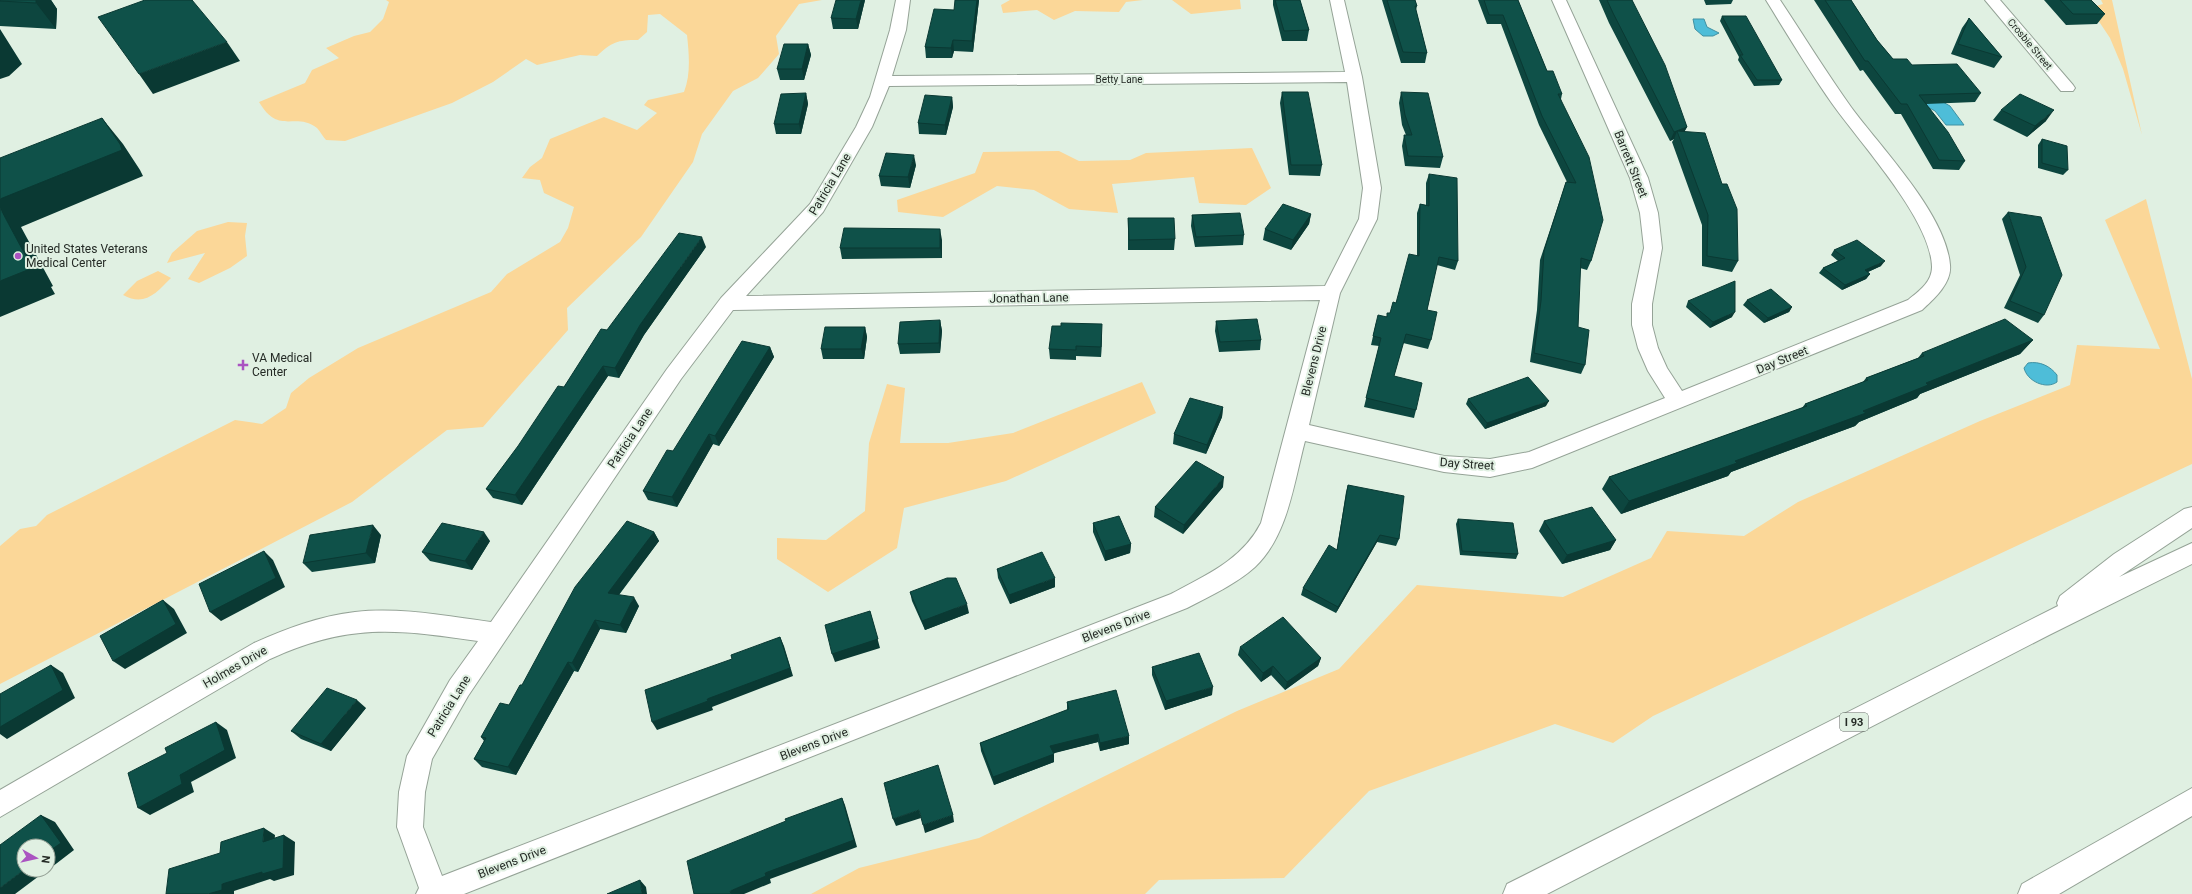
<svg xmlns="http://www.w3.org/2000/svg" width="2192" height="894" font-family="Roboto,sans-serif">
<rect width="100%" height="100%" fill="#e0f0e2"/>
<!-- green -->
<path fill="#fbd798" d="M 386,0 L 822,0 L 799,4 L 776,36 L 779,54 L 758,78 L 733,91 L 702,134 L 693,162 L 641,237 L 567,308 L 568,330 L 483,427 L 447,430 L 352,502 L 0,684 L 0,546 L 20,529 L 36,526 L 47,515 L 235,420 L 262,424 L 286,408 L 291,393 L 309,378 L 358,348 L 491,292 L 507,274 L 560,242 L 568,228 L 574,207 L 544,193 L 540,180 L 522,178 L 530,167 L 542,158 L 550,139 L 604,117 L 637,130 L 657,113 L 644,105 L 648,100 L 684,92 C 691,74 689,54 687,35 L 660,14 L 648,15 L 647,32 L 638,40 C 617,40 612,42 597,56 L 580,55 L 537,65 L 526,59 L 493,82 L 452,103 L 345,141 L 326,140 C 323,137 320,131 317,128 C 295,111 279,136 259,102 L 305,83 L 312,70 L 339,58 L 326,48 L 354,36 L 370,32 L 383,19 L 389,2 Z
M 1010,0 L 1143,0 L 1126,2 L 1119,12 L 1075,11 L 1054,20 L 1037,10 L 1003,13 L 1001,5 Z
M 1172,0 L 1240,0 L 1241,9 L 1191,14 Z
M 2101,0 L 2112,0 L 2142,135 L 2123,69 L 2110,38 L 2090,8 L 2103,4 Z
M 1252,148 L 1271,188 L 1246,205 L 1199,203 L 1194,177 L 1112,184 L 1118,213 L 1069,209 L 1034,190 L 997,186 L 943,217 L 898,212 L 897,200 L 975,173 L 983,152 L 1059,151 L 1079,161 L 1130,160 L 1146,153 Z
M 2146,199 L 2192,379 L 2192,464 L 1653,716 L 1613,743 L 1555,724 L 1369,791 L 1284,878 L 1159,880 L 1145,894 L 811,894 L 859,868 L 979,838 L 1237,711 L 1339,669 L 1417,585 L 1563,597 L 1651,558 L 1667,531 L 1744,536 L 1798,502 L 1980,421 L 2070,385 L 2077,345 L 2160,349 L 2105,220 Z
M 228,222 L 247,223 L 245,236 L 247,256 L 230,268 L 199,283 L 188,279 L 205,253 L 167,263 L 172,253 L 197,231 Z
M 158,271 L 171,278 C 156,293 145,307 123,295 L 137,281 Z
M 1142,382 L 1156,413 L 1006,481 L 904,508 L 897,548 L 828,592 L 777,559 L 777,538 L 826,540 L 865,511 L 869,443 L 887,384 L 905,388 L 900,443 L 948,443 L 1013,433 Z"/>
<!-- water -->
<path fill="#4ebdd8" stroke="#4191a2" d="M 1693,19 L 1704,19 L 1707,27 L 1719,33 L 1713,36 L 1703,36 L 1695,29 Z
M 1934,97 L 1950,106 L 1964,125 L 1946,125 L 1935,111 L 1924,105 Z
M 2028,363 C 2040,361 2050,366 2057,375 L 2057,382 C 2046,390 2027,381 2024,368 Z"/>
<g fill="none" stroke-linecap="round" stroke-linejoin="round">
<!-- minor casing -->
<g stroke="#95a397" stroke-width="2">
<path id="minor" d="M 896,0 L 910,0 L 906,30 L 892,76 L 1345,72 L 1330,0 L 1344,0 L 1362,77 L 1381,188 L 1377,219 L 1340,293 L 1309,425 L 1444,456 L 1490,459 L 1529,452 L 1665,398 L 1648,371 L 1638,348 L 1632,325 L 1632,304 L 1644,248 L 1640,213 L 1630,178 L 1552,0 L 1566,0 L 1648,178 L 1658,213 L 1662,248 L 1652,304 L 1652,325 L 1658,348 L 1667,368 L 1682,391 L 1908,300 C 1919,291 1932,282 1932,267 C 1931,219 1859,142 1831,102 C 1808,69 1787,34 1766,0 L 1780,0 C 1804,36 1826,72 1851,107 C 1881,148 1946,214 1950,265 C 1952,283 1934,299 1922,310 L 1532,468 L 1490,477 L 1444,472 L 1305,441 C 1294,482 1288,536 1255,567 C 1236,584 1210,596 1187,608 L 464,894 L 416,894 L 419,888 L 397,827 L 399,792 L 407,756 L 450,680 L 478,641 C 396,629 348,623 270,659 L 0,817 L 0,790 L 254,643 C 286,629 319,616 355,612 C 400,607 446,616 491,622 L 667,369 L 721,298 L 810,204 L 856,127 L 870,97 L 890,30 ZM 1347,82 L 1363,188 L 1359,219 L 1325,286 L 746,296 L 823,212 L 872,127 L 889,86 ZM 1320,300 L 1261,523 C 1242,560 1206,575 1171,594 L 442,876 L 423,827 L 425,792 L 432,759 L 468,696 L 681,379 L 733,310 Z
M 1985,0 L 2000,0 L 2073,85 L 2075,88 L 2073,91 L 2061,91 Z"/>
</g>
<!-- motorway casing -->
<g stroke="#95a397" stroke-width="2">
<path id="motorway" d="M 2192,507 L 2192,528 L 2119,577 L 2192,543 L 2192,564 L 2049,635 L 1547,894 L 1503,894 L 1507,884 L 2058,606 L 2057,603 L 2060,596 L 2114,554 L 2184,509 Z
M 2192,788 L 2192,816 L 2059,894 L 2018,894 L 2022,884 Z"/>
</g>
<!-- minor -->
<use href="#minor" fill="#fff" fill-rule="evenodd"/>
<!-- motorway -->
<use href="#motorway" fill="#fff" fill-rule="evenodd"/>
</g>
<!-- wall -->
<path fill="#0d463f" d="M 0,0 L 51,0 L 57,9 L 56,29 L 0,26 Z
M 865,0 L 858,29 L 833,29 L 831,18 Z
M 979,0 L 973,52 L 954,51 L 952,58 L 926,58 L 925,47 L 954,10 Z
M 1273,0 L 1300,0 L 1309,30 L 1307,41 L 1282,41 L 1273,5 Z
M 1382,0 L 1415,0 L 1417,6 L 1416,10 L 1427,53 L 1425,63 L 1401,63 Z
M 1478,0 L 1518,0 L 1547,71 L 1562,94 L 1561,99 L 1591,261 L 1587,270 L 1580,268 L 1578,327 L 1585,365 L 1581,374 L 1530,362 L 1537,310 L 1540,260 L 1566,182 L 1567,182 L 1539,125 L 1501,24 L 1487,24 Z
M 1599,0 L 1632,0 L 1687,127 L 1684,132 L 1738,261 L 1732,272 L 1702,266 L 1702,225 L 1672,142 L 1674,139 L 1670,141 L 1609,23 Z
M 1704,0 L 1733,0 L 1731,4 L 1706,5 Z
M 1814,0 L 1851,0 L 1877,40 L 1893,59 L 1912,65 L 1981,93 L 1975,102 L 1926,104 L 1965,161 L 1959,170 L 1933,169 L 1901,114 L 1895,114 L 1863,70 L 1860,71 Z
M 2044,0 L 2091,0 L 2105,14 L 2097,24 L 2066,25 Z
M 1722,16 L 1782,80 L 1779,85 L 1754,86 L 1738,60 L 1739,57 L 1720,21 Z
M 1969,18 L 2002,57 L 1994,68 L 1951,54 L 1962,28 Z
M 808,44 L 811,55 L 804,80 L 780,80 L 777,69 Z
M 1282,92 L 1322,165 L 1320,176 L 1289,175 L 1280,103 Z
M 1401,92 L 1443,157 L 1440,168 L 1405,166 L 1402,146 L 1404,135 L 1406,135 L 1402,125 L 1399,103 Z
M 806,93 L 808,104 L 801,134 L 776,134 L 774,124 Z
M 952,97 L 953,107 L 946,135 L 919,134 L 918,123 Z
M 2001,110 L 2046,121 L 2027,137 L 1993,120 Z
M 2042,139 L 2068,170 L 2063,175 L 2038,168 L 2038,145 Z
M 916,165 L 910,188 L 881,186 L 879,176 Z
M 1429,174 L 1458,261 L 1455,270 L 1437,265 L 1427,310 L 1431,340 L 1428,349 L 1403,343 L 1394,376 L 1416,410 L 1414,418 L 1364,407 L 1379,346 L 1371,345 L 1376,323 L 1386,317 L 1390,313 L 1396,303 L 1417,255 L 1417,213 L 1420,204 L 1426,205 L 1426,183 Z
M 2008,212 L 2044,315 L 2038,323 L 2004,308 L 2020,275 L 2002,219 Z
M 1311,214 L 1309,224 L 1291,250 L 1263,240 L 1265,229 Z
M 1192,215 L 1244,235 L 1243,245 L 1195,247 L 1191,226 Z
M 1128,218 L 1175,239 L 1174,250 L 1128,250 Z
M 942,240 L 942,258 L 842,259 L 840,248 Z
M 706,247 L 644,335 L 619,378 L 608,376 L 522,505 L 493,498 L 486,489 L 564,387 L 607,330 Z
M 1834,250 L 1881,266 L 1868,272 L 1870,274 L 1866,279 L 1842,290 L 1819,273 L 1823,268 L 1838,261 L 1831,255 Z
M 1747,300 L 1792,307 L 1789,312 L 1764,323 L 1743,305 Z
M 1688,301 L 1732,317 L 1710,328 L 1686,307 Z
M 940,320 L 942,331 L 940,353 L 900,354 L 898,344 Z
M 1216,321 L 1261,340 L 1260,350 L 1219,352 L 1215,331 Z
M 865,327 L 867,337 L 864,359 L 823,359 L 821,349 Z
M 1102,334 L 1101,357 L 1076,356 L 1076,360 L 1050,359 L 1049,349 Z
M 2033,340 L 2020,354 L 1920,394 L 1917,398 L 1859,422 L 1855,426 L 1731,472 L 1728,476 L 1621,514 L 1602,489 L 1609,477 L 1802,408 L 1805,404 L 1863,382 L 1866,378 L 1918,358 L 1922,353 Z
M 770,347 L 774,357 L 719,446 L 713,444 L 677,507 L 648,500 L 643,491 L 673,451 Z
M 1468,399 L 1546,406 L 1485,429 L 1466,404 Z
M 1223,407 L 1222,417 L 1206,454 L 1173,444 L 1174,434 Z
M 1348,485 L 1399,539 L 1396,546 L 1377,542 L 1336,613 L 1301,595 L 1303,588 L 1337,549 L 1346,492 Z
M 1223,487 L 1183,534 L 1154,517 L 1155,507 Z
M 1458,519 L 1518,554 L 1516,559 L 1460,555 L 1456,524 Z
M 1544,521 L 1616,540 L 1610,550 L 1562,564 L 1539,531 Z
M 1093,523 L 1131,544 L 1130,553 L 1105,561 L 1093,532 Z
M 654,532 L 659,541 L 619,595 L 639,606 L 626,633 L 600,629 L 578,672 L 574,671 L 516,775 L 482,767 L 474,759 L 484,741 L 481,737 L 509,705 L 522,685 Z
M 381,535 L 375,563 L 312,572 L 303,563 Z
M 490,541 L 472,570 L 430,561 L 422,552 Z
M 997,569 L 1055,587 L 1010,604 L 998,578 Z
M 910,592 L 969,613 L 925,630 L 912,601 Z
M 1240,647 L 1321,658 L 1318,666 L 1285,690 L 1271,675 L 1261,682 L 1238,655 Z
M 1152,667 L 1212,695 L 1165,710 L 1152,675 Z
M 1067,702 L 1129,744 L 1100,751 L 1098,742 L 1053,753 L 1054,762 L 994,785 L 981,751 L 980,743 L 1067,710 Z
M 366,708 L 331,751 L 301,739 L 291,731 Z"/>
<!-- shaded-wall -->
<path fill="#0a3933" d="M 36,0 L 51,0 L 57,9 L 56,29 L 36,3 Z
M 861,0 L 865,0 L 858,29 L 856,19 Z
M 977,0 L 979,0 L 973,52 L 972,41 Z
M 0,29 L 22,64 L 9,76 L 0,79 Z
M 953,40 L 954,51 L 952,58 L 951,48 Z
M 227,42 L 240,61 L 153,94 L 139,74 Z
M 808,44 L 811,55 L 804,80 L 802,69 Z
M 806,93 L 808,104 L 801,134 L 799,124 Z
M 952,97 L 953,107 L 946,135 L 945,125 Z
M 2054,110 L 2046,121 L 2027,137 L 2035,126 Z
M 102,118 L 123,144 L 140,170 L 143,176 L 21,227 L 53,286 L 51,287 L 55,294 L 0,317 L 0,281 L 26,261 L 0,208 L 0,199 Z
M 1687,127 L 1682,136 L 1677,131 L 1674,139 L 1670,141 L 1674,132 Z
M 914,155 L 916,165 L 910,188 L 908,177 Z
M 1311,214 L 1309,224 L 1291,250 L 1293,240 Z
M 940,229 L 942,240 L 942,258 L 940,248 Z
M 702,237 L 706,247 L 644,335 L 619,378 L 615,368 L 640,325 Z
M 1885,261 L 1881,266 L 1861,275 L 1865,270 Z
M 1870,274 L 1866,279 L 1842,290 L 1845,285 Z
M 1792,307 L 1789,312 L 1764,323 L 1768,318 Z
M 1735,312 L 1732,317 L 1710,328 L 1713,322 Z
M 940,320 L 942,331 L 940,353 L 939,343 Z
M 1102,324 L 1102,334 L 1101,357 L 1101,347 Z
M 865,327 L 867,337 L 864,359 L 861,349 Z
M 2033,340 L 2020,354 L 1920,394 L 1917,398 L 1859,422 L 1855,426 L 1731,472 L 1728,476 L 1621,514 L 1629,501 L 1863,411 L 1926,383 Z
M 770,347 L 774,357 L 719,446 L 715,436 Z
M 603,366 L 608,376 L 522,505 L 515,495 Z
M 1549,401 L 1546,406 L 1485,429 L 1487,423 Z
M 1223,407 L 1222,417 L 1206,454 L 1207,445 Z
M 709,434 L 713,444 L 677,507 L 672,497 Z
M 1224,477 L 1223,487 L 1183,534 L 1184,525 Z
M 373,525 L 381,535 L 375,563 L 366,553 Z
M 484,532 L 490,541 L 472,570 L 465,561 Z
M 654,532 L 659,541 L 613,602 L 608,593 Z
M 1380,535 L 1377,542 L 1336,613 L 1338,607 Z
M 1616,540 L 1610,550 L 1562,564 L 1567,555 Z
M 1131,544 L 1130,553 L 1105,561 L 1105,551 Z
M 264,551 L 273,560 L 285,587 L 221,621 L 210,612 Z
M 1055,578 L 1055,587 L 1010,604 L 1009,595 Z
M 634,597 L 639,606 L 626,633 L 620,625 Z
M 163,600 L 174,609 L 187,633 L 125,669 L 113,661 Z
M 967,604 L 969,613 L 925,630 L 922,621 Z
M 870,611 L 880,648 L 835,662 L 832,654 Z
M 595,620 L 600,629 L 578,672 L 572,663 Z
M 780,637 L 784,646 L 793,676 L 712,707 L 713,710 L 657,730 L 652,722 L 707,699 Z
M 1321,658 L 1318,666 L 1285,690 L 1287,682 Z
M 568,662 L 574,671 L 516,775 L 508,767 Z
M 51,665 L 63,673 L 75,698 L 7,739 L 0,734 L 0,727 Z
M 1273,666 L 1271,675 L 1261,682 L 1263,673 Z
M 1213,687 L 1212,695 L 1165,710 L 1166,701 Z
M 357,700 L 366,708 L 331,751 L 321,744 Z
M 216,722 L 227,730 L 236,758 L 191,782 L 194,792 L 150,815 L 138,808 Z
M 1098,734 L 1098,742 L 1051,754 L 1050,746 Z
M 1129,736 L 1129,744 L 1100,751 L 1100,743 Z
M 1054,754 L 1054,762 L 994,785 L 993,777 Z
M 842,798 L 845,805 L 857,847 L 770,879 L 771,883 L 744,894 L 731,894 L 730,891 L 765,873 Z
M 919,810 L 921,818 L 896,826 L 893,819 Z
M 41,815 L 55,822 L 74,850 L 48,870 L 48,852 Z
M 953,815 L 954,822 L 925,833 L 923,825 Z
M 264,828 L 275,835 L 274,849 L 263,842 Z
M 284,835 L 295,842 L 294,875 L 274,881 L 270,879 L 234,891 L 234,894 L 208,894 L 222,884 Z
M 24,870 L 47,870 L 15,894 L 0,894 L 0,888 Z
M 640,880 L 646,887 L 647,894 L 642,894 Z"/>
<!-- building -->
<path fill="#0f5149" stroke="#0a3933" d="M 0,0 L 36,0 L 36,3 L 0,1 Z
M 145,0 L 192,0 L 227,42 L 139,74 L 98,17 Z
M 836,0 L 861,0 L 856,19 L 831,18 Z
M 955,0 L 977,0 L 972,41 L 953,40 L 951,48 L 925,47 L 934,9 L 954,10 Z
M 1275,0 L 1300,0 L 1309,30 L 1284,31 Z
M 1387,0 L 1415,0 L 1417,6 L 1415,6 L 1427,53 L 1403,52 Z
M 1484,0 L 1518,0 L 1547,71 L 1553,71 L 1562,94 L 1558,94 L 1589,157 L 1603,220 L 1591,261 L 1581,258 L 1578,327 L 1589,330 L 1585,365 L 1534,353 L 1541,301 L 1544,251 L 1566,182 L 1576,183 L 1542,116 L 1503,15 L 1489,15 Z
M 1607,0 L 1632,0 L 1665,65 L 1687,127 L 1674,132 L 1613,13 Z
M 1825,0 L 1851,0 L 1877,40 L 1893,59 L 1907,59 L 1912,65 L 1957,64 L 1981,93 L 1919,95 L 1948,132 L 1965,161 L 1939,160 L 1907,104 L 1901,104 L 1868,61 L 1865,61 Z
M 2060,0 L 2091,0 L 2105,14 L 2073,14 Z
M 1722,16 L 1746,16 L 1782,80 L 1757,80 L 1740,55 L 1743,55 Z
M 1969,18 L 2002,57 L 1958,44 Z
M 784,44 L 808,44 L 802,69 L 777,69 Z
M 1282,92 L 1308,92 L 1322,165 L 1291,165 Z
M 1401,92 L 1428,93 L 1443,157 L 1408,156 L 1404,135 L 1412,135 L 1405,115 Z
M 806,93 L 799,124 L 774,124 L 781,94 Z
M 2020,94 L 2054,110 L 2035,126 L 2001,110 Z
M 925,95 L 952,97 L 945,125 L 918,123 Z
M 102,118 L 120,144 L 122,150 L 0,199 L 0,158 Z
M 1677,131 L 1705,133 L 1722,184 L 1727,184 L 1737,209 L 1738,261 L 1707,256 L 1708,215 Z
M 2042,139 L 2067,146 L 2068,170 L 2042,163 Z
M 886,153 L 914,155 L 908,177 L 879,176 Z
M 1429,174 L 1457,178 L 1458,261 L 1439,257 L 1427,310 L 1437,312 L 1431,340 L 1406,334 L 1394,376 L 1422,383 L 1416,410 L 1366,398 L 1381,338 L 1373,336 L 1378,315 L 1387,317 L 1387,313 L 1390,313 L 1393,302 L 1396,303 L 1409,254 L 1419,256 L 1420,204 L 1429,206 Z
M 1283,204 L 1311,214 L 1293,240 L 1265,229 Z
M 0,208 L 28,260 L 26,261 L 30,269 L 0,281 Z
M 2008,212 L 2041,217 L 2062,275 L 2044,315 L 2010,301 L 2026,267 Z
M 1240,213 L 1244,235 L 1196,237 L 1192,215 Z
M 1128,218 L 1174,218 L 1175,239 L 1129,240 Z
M 844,228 L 940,229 L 940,248 L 840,248 Z
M 679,233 L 702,237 L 640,325 L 615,368 L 603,366 L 515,495 L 486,489 L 518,446 L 558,386 L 564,387 L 601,329 L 607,330 Z
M 1857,240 L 1885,261 L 1865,270 L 1870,274 L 1845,285 L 1823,268 L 1845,258 L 1834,250 Z
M 1735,281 L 1735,312 L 1713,322 L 1688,301 Z
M 1771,289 L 1792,307 L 1768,318 L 1747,300 Z
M 1257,319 L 1261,340 L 1220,342 L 1216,321 Z
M 2005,319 L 2033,340 L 1926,383 L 1928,385 L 1863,411 L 1866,413 L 1735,461 L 1737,463 L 1629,501 L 1609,477 L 1807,406 L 1805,404 L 1868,380 L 1866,378 L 1924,356 L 1922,353 Z
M 940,320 L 939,343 L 898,344 L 900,322 Z
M 1061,323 L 1102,324 L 1101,347 L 1076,346 L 1076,350 L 1049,349 L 1052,326 L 1061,326 Z
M 825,327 L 865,327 L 861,349 L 821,349 Z
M 742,341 L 770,347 L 715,436 L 709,434 L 672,497 L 643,491 L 667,450 L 673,451 Z
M 1528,377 L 1549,401 L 1487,423 L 1468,399 Z
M 1190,398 L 1223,407 L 1207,445 L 1174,434 Z
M 1196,461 L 1224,477 L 1184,525 L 1155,507 Z
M 1348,485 L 1404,496 L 1399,539 L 1380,535 L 1338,607 L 1303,588 L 1329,545 L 1337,550 Z
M 1592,507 L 1616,540 L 1567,555 L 1544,521 Z
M 1119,516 L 1131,544 L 1105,551 L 1093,523 Z
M 1458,519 L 1513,523 L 1518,554 L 1462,551 Z
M 627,521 L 654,532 L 608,593 L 634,597 L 620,625 L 595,620 L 572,663 L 568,662 L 508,767 L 474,759 L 486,738 L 481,737 L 500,703 L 509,705 L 520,685 L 522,685 L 575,587 Z
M 442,523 L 484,532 L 465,561 L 422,552 Z
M 373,525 L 366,553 L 303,563 L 310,535 Z
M 264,551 L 276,578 L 210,612 L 199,584 Z
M 1042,552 L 1055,578 L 1009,595 L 997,569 Z
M 947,578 L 956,578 L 967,604 L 922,621 L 910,592 Z
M 163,600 L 176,624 L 113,661 L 100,636 Z
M 870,611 L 878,639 L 832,654 L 825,625 Z
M 1283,617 L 1321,658 L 1287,682 L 1273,666 L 1263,673 L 1240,647 Z
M 780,637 L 790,668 L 707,699 L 708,701 L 652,722 L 645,690 L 732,659 L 731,655 Z
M 1199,653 L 1213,687 L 1166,701 L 1152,667 Z
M 51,665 L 63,690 L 0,727 L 0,694 Z
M 327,688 L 357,700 L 321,744 L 291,731 Z
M 1116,690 L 1129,736 L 1100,743 L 1098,734 L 1050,746 L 1054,754 L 993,777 L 980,743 L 1069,709 L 1067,702 Z
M 216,722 L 225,750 L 180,775 L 182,784 L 138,808 L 128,773 L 167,753 L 165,748 Z
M 938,765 L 953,815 L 923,825 L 919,810 L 893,819 L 884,783 Z
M 842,798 L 854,840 L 765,873 L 766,876 L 730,891 L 731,894 L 694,894 L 687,861 L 786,821 L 785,819 Z
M 41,815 L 61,843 L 48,852 L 48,846 L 24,846 L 24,870 L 0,888 L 0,845 Z
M 264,828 L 263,842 L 284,835 L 283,868 L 262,874 L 262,872 L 222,884 L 222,890 L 208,894 L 166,894 L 169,869 L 220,853 L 221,842 Z
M 640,880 L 642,894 L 607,894 Z"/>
<!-- markers -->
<g fill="#aa53c1" stroke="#e0f0e2" stroke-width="1.5">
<circle cx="18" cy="256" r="4"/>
<path d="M241 359h4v4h4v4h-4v4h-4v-4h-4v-4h4z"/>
</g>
<g text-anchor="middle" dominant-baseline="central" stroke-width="4" stroke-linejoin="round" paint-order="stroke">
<!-- far-street labels -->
<g font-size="10" fill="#242a25" stroke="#e0f0e2">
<text transform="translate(2030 44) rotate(50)">Crosbie Street</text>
<text x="1119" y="79">Betty Lane</text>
</g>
<!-- shield labels -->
<rect fill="#e0f0e2" stroke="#5c655e" stroke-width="1" x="1840" y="713" width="28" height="18" rx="3"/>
<g font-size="11" font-weight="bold" fill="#242a25">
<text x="1854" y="722">I 93</text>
</g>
<!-- street labels -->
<g font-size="12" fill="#242a25" stroke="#e0f0e2">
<text transform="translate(1631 164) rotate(68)">Barrett Street</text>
<text transform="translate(830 184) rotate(-59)">Patricia Lane</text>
<text transform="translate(1029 298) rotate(-1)">Jonathan Lane</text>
<text transform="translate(1782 360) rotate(-22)">Day Street</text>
<text transform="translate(1314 361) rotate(-76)">Blevens Drive</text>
<text transform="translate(630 438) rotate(-56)">Patricia Lane</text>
<text transform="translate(1467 464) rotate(4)">Day Street</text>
<text transform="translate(1116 626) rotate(-21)">Blevens Drive</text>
<text transform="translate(235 667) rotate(-30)">Holmes Drive</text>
<text transform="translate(449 706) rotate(-58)">Patricia Lane</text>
<text transform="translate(814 744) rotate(-21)">Blevens Drive</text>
<text transform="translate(512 862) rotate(-21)">Blevens Drive</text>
</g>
<!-- poi labels -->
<g font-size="12" fill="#242a25" stroke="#e0f0e2" text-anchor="start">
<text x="26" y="249">United States Veterans<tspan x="26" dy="14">Medical Center</tspan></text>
<text x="252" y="358">VA Medical<tspan x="252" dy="14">Center</tspan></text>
</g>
</g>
<!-- north arrow -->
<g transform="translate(36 858) rotate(98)"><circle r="19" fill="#e0f0e2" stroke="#95a196"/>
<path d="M0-3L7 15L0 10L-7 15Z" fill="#aa53c1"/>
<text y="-6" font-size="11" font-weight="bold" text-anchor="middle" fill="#242a25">N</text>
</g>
</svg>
